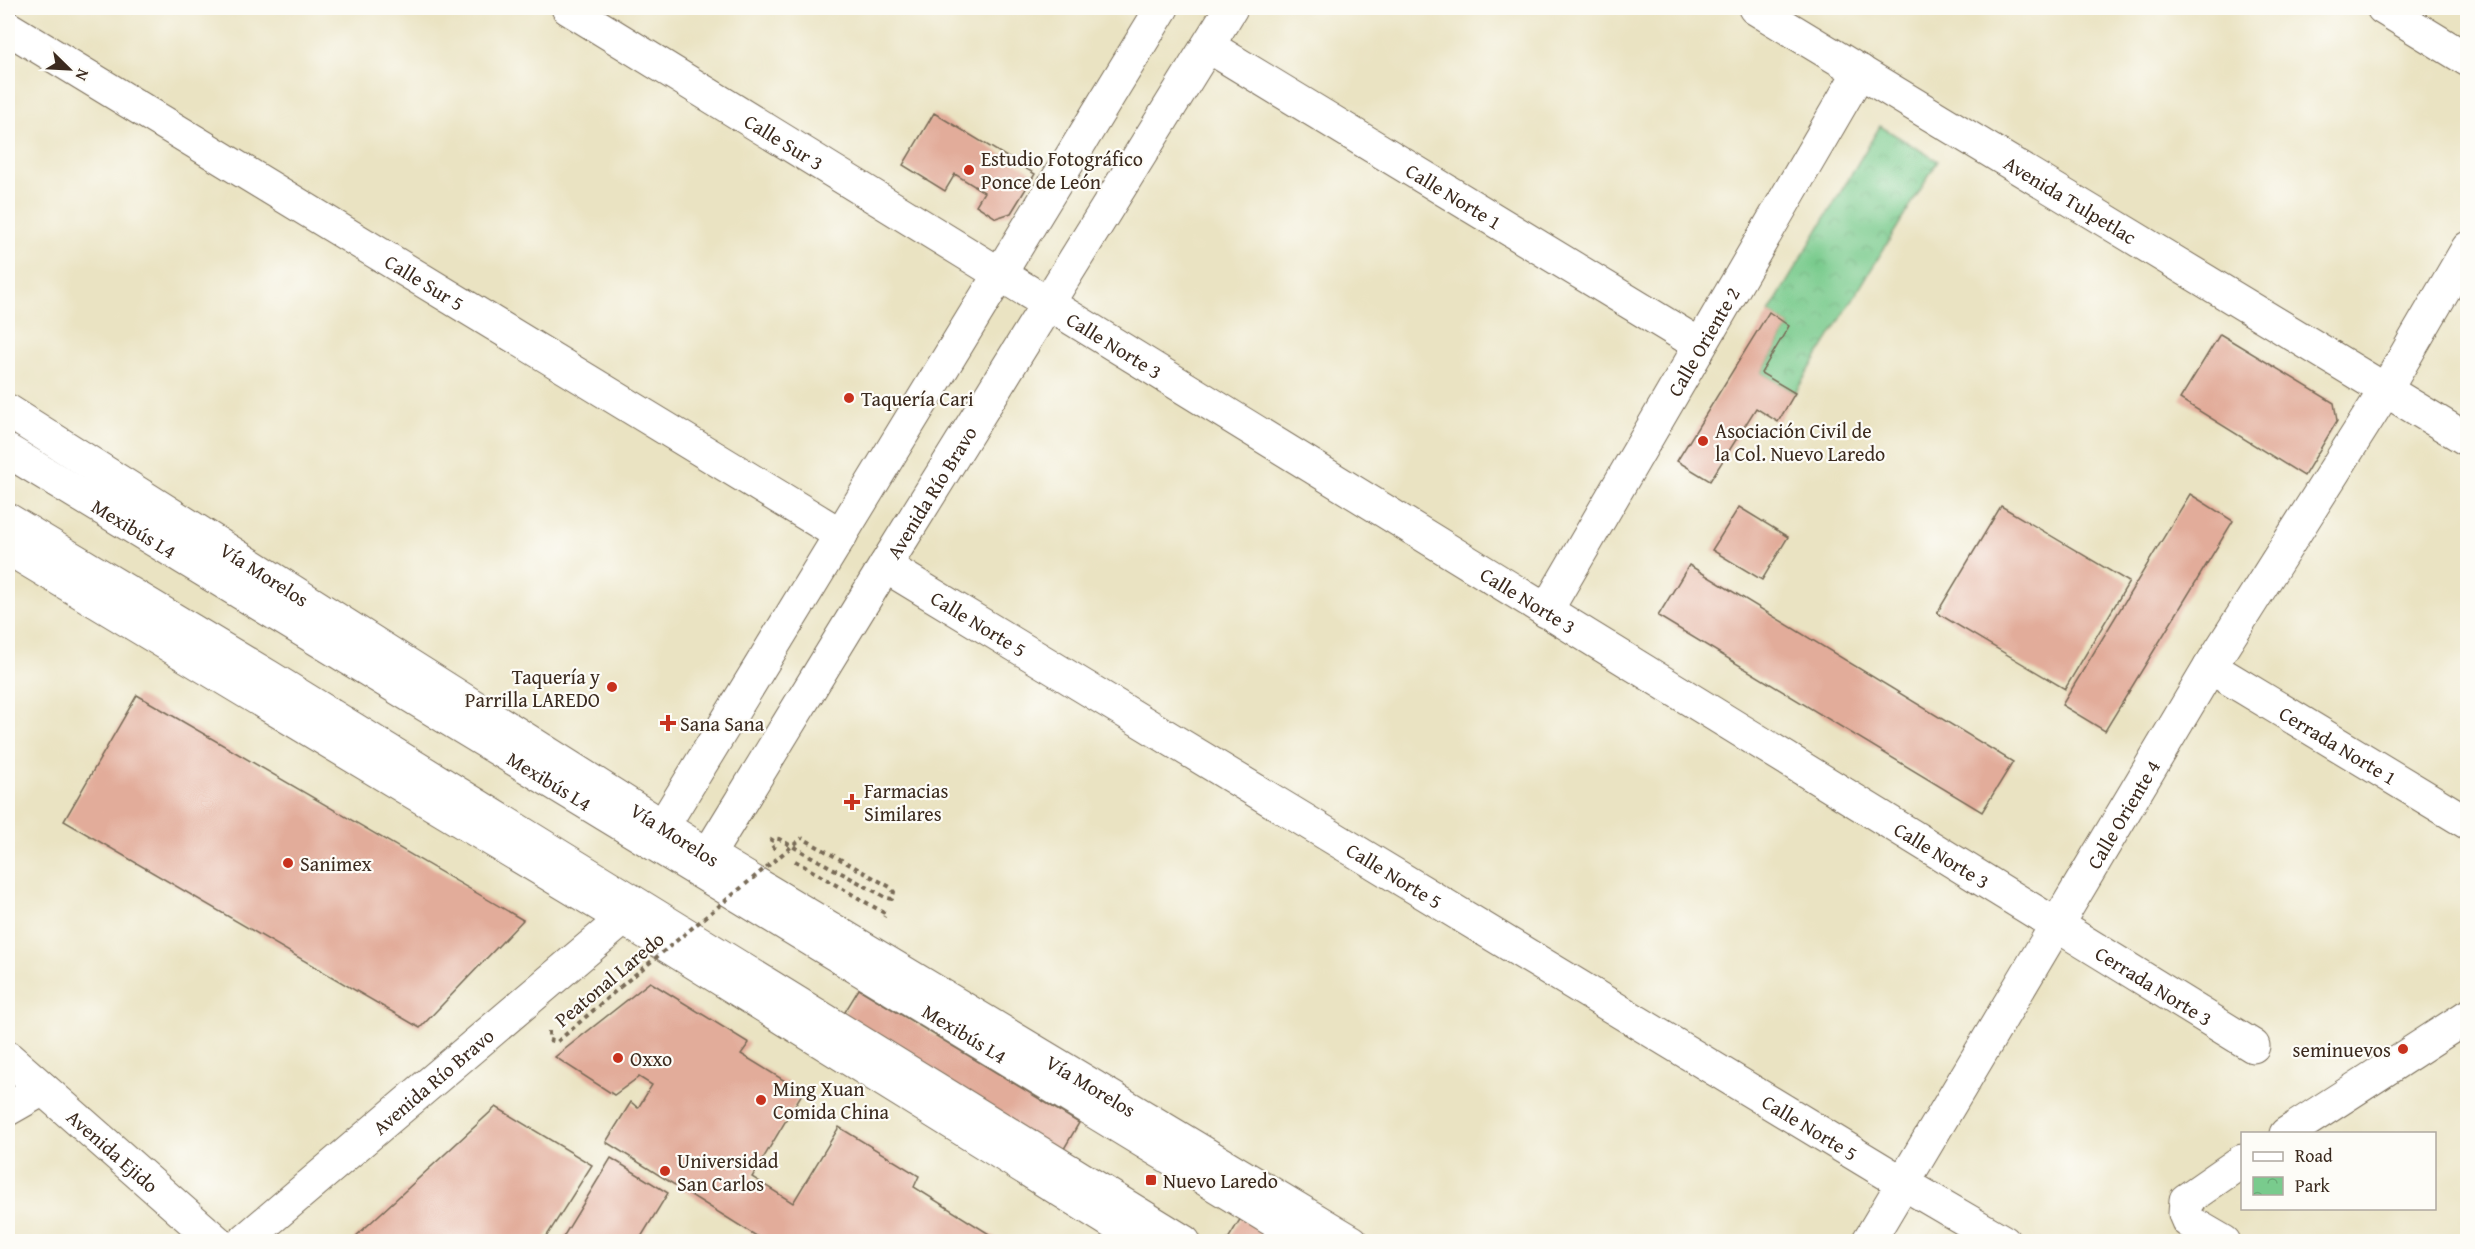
<svg xmlns="http://www.w3.org/2000/svg" width="2475" height="1249" font-family="'Gentium Book Plus',serif">
<defs>
<pattern id="park-crowns" width="20" height="18" patternUnits="userSpaceOnUse" patternTransform="scale(1.5)"><rect width="20" height="18" fill="#79cb8d"/><path d="M2 6a3 3 0 1 1 6 0M12 15a3 3 0 1 1 6 0" fill="none" stroke="#6aae79"/></pattern>
</defs>
<rect width="100%" height="100%" fill="#fdfcf7"/>
<filter id="ink" filterUnits="userSpaceOnUse"><feTurbulence type="fractalNoise" baseFrequency=".0167" numOctaves="2"/><feDisplacementMap in="SourceGraphic" scale="12" xChannelSelector="R" yChannelSelector="G"/><feConvolveMatrix kernelMatrix="1 2 1 2 8 2 1 2 1" color-interpolation-filters="sRGB"/></filter>
<filter id="wash" filterUnits="userSpaceOnUse"><feTurbulence type="fractalNoise" baseFrequency=".008" numOctaves="4" result="noise"/><feDisplacementMap in="SourceGraphic" scale="24" xChannelSelector="R" yChannelSelector="G"/><feGaussianBlur stdDeviation="1.35" result="paint"/><feColorMatrix in="noise" values="0 0 0 0 0 0 0 0 0 0 0 0 0 0 0 0 0 1.4 0 .05"/><feComposite in="paint" operator="in"/></filter>
<g filter="url(#wash)">
<rect width="100%" height="100%" fill="#eae3c2"/>
<!-- park -->
<path fill="url(#park-crowns)" stroke="#5a7a56" stroke-width="1.5" d="M 1880,126 L 1938,161 L 1795,393 L 1761,373 L 1789,326 L 1769,312 Z"/>
<g id="blocks">
<!-- building -->
<path fill="#e2ac9a" d="M 934,113 L 1035,174 L 1011,213 L 996,218 L 976,205 L 984,192 L 955,174 L 945,191 L 903,165 Z
M 1769,312 L 1789,326 L 1761,373 L 1795,393 L 1778,422 L 1756,408 L 1710,481 L 1677,461 Z
M 2220,334 L 2334,403 L 2337,421 L 2304,476 L 2180,399 Z
M 2190,494 L 2233,521 L 2105,731 L 2062,705 Z
M 2001,506 L 2129,582 L 2065,689 L 1937,613 Z
M 1739,507 L 1788,537 L 1762,580 L 1712,550 Z
M 1689,565 L 2013,762 L 1982,812 L 1658,616 Z
M 137,695 L 523,920 L 420,1028 L 64,821 Z
M 650,982 L 749,1043 L 741,1054 L 803,1092 L 752,1177 L 793,1203 L 839,1127 L 919,1176 L 914,1187 L 1002,1242 L 766,1242 L 606,1142 L 631,1102 L 638,1108 L 652,1085 L 639,1077 L 614,1095 L 555,1057 Z
M 859,989 L 1079,1123 L 1061,1154 L 840,1020 Z
M 496,1107 L 592,1165 L 543,1242 L 358,1242 L 354,1238 Z
M 611,1158 L 668,1193 L 638,1242 L 560,1242 Z
M 1247,1208 L 1302,1242 L 1233,1242 L 1228,1239 Z"/>
</g>
</g>
<g filter="url(#ink)">
<use href="#blocks" fill-opacity="0" stroke="#786b57" stroke-width="1.5"/>
<g fill="none" stroke-linecap="round" stroke-linejoin="round">
<!-- minor casing -->
<g stroke="#786b57" stroke-width="35">
<g id="minor">
<path id="s1" d="M 568,8 L 2253,1046"/>
<path id="s2" d="M 1755,8 L 2468,440"/>
<path d="M 2383,8 L 2468,60"/>
<path id="s3" d="M 8,28 L 841,535"/>
<path id="s4" d="M 1208,46 L 1700,345"/>
<path id="s5" d="M 8,451 L 1309,1242"/>
<path d="M 8,520 L 269,677 L 1184,1242"/>
<path id="s6" d="M 885,566 L 1903,1183 L 2004,1242"/>
<path id="s7" d="M 1546,611 L 1860,71"/>
<path id="s8" d="M 2210,667 L 2468,823"/>
<path d="M 663,826 L 1162,8"/>
<path id="s9" d="M 708,855 L 885,566 L 1231,8"/>
<path id="s10" d="M 8,1058 L 217,1242"/>
<path d="M 8,1109 L 43,1089"/>
<path d="M 2286,1134 L 2468,1016"/>
<path id="s11" d="M 243,1242 L 623,919"/>
<path id="s12" d="M 1868,1242 L 2210,667 L 2385,391 L 2468,248"/>
<path d="M 2224,1242 L 2188,1221 L 2185,1214 L 2186,1200 L 2242,1161"/>
</g>
</g>
<!-- major casing -->
<g stroke="#786b57" stroke-width="35">
<g id="major">
<path id="s13" d="M 8,411 L 708,855 L 1352,1242"/>
<path d="M 8,548 L 652,936 L 1144,1242"/>
</g>
</g>
<!-- path -->
<path stroke="#786b57" stroke-width="4" stroke-dasharray="4.5 4.5" stroke-linecap="butt" d="M 775,849 L 770,843 L 773,838 L 779,839 L 887,898 L 892,899 L 894,892 L 890,887 L 802,838
M 795,861 L 886,914 L 884,917
M 549,1031 L 549,1040 L 557,1042 L 620,987"/>
<!-- minor -->
<use href="#minor" stroke="#fff" stroke-width="33"/>
<!-- major -->
<use href="#major" stroke="#fff" stroke-width="33"/>
<!-- path-bridge -->
<path stroke="#786b57" stroke-width="4" stroke-dasharray="4.5 4.5" stroke-linecap="butt" d="M 620,987 L 802,838"/>
</g>
</g>
<!-- markers -->
<g fill="#c8321e" stroke="#fdfcf7" stroke-width="2">
<circle cx="969" cy="170" r="6"/>
<circle cx="849" cy="398" r="6"/>
<circle cx="1703" cy="441" r="6"/>
<circle cx="612" cy="687" r="6"/>
<path d="M665 714h6v6h6v6h-6v6h-6v-6h-6v-6h6z"/>
<path d="M849 793h6v6h6v6h-6v6h-6v-6h-6v-6h6z"/>
<circle cx="288" cy="863" r="6"/>
<circle cx="2403" cy="1049" r="6"/>
<circle cx="618" cy="1058" r="6"/>
<circle cx="761" cy="1100" r="6"/>
<circle cx="665" cy="1171" r="6"/>
<rect x="1145" y="1174" width="12" height="12" rx="3"/>
</g>
<g text-anchor="middle" dominant-baseline="central" stroke-width="4.5" stroke-linejoin="round" paint-order="stroke">
<!-- street labels -->
<g font-size="20" fill="#3b2a1e" stroke="#fdfcf7">
<text stroke="none"><textPath href="#s1" startOffset="254">Calle Sur 3</textPath></text>
<text stroke="none"><textPath href="#s4" startOffset="288">Calle Norte 1</textPath></text>
<text stroke="none"><textPath href="#s2" startOffset="369">Avenida Tulpetlac</textPath></text>
<text stroke="none"><textPath href="#s3" startOffset="488">Calle Sur 5</textPath></text>
<text stroke="none"><textPath href="#s7" startOffset="312">Calle Oriente 2</textPath></text>
<text stroke="none"><textPath href="#s1" startOffset="642">Calle Norte 3</textPath></text>
<text stroke="none"><textPath href="#s9" startOffset="426">Avenida Río Bravo</textPath></text>
<text stroke="none"><textPath href="#s5" startOffset="148">Mexibús L4</textPath></text>
<text stroke="none"><textPath href="#s13" startOffset="304">Vía Morelos</textPath></text>
<text stroke="none"><textPath href="#s1" startOffset="1128">Calle Norte 3</textPath></text>
<text stroke="none"><textPath href="#s6" startOffset="110">Calle Norte 5</textPath></text>
<text stroke="none"><textPath href="#s8" startOffset="150">Cerrada Norte 1</textPath></text>
<text stroke="none"><textPath href="#s5" startOffset="634">Mexibús L4</textPath></text>
<text stroke="none"><textPath href="#s12" startOffset="498">Calle Oriente 4</textPath></text>
<text stroke="none"><textPath href="#s13" startOffset="790">Vía Morelos</textPath></text>
<text stroke="none"><textPath href="#s1" startOffset="1614">Calle Norte 3</textPath></text>
<text stroke="none"><textPath href="#s6" startOffset="596">Calle Norte 5</textPath></text>
<text transform="translate(609 979) rotate(-40)">Peatonal Laredo</text>
<text stroke="none"><textPath href="#s1" startOffset="1863">Cerrada Norte 3</textPath></text>
<text stroke="none"><textPath href="#s5" startOffset="1120">Mexibús L4</textPath></text>
<text stroke="none"><textPath href="#s11" startOffset="249">Avenida Río Bravo</textPath></text>
<text stroke="none"><textPath href="#s13" startOffset="1276">Vía Morelos</textPath></text>
<text stroke="none"><textPath href="#s6" startOffset="1082">Calle Norte 5</textPath></text>
<text stroke="none"><textPath href="#s10" startOffset="140">Avenida Ejido</textPath></text>
</g>
<!-- poi labels -->
<g font-size="20" fill="#3b2a1e" stroke="#fdfcf7" text-anchor="start">
<text x="981" y="158">Estudio Fotográfico<tspan x="981" dy="23">Ponce de León</tspan></text>
<text x="861" y="398">Taquería Cari</text>
<text x="1715" y="430">Asociación Civil de<tspan x="1715" dy="23">la Col. Nuevo Laredo</tspan></text>
<text x="600" y="676" text-anchor="end">Taquería y<tspan x="600" dy="23">Parrilla LAREDO</tspan></text>
<text x="680" y="723">Sana Sana</text>
<text x="864" y="790">Farmacias<tspan x="864" dy="23">Similares</tspan></text>
<text x="300" y="863">Sanimex</text>
<text x="2391" y="1049" text-anchor="end">seminuevos</text>
<text x="630" y="1058">Oxxo</text>
<text x="773" y="1088">Ming Xuan<tspan x="773" dy="23">Comida China</tspan></text>
<text x="677" y="1160">Universidad<tspan x="677" dy="23">San Carlos</tspan></text>
<text x="1163" y="1180">Nuevo Laredo</text>
</g>
</g>
<!-- margin -->
<rect width="2475" height="1249" fill="none" stroke="#fdfcf7" stroke-width="30"/>
<!-- legend -->
<rect x="2241" y="1132" width="195" height="78" fill="#fdfcf7" stroke="#afa8a0" stroke-width="1.5"/>
<rect x="2253" y="1152" width="30" height="9" fill="#ffffff" stroke="#afa8a0" stroke-width="1.5"/>
<text x="2295" y="1162" font-size="18" fill="#3b2a1e">Road</text>
<rect x="2253" y="1177" width="30" height="18" fill="url(#park-crowns)" stroke="#afa8a0" stroke-width="1.5"/>
<text x="2295" y="1192" font-size="18" fill="#3b2a1e">Park</text>
<!-- north arrow -->
<g transform="translate(69 69) rotate(114)" stroke="#fdfcf7" stroke-width="4.5" paint-order="stroke">
<path d="M0-4.5L10 22L0 15L-10 22Z" fill="#3b2a1e"/>
<text y="-9" font-size="16" font-weight="bold" text-anchor="middle" fill="#3b2a1e">N</text>
</g>
</svg>
